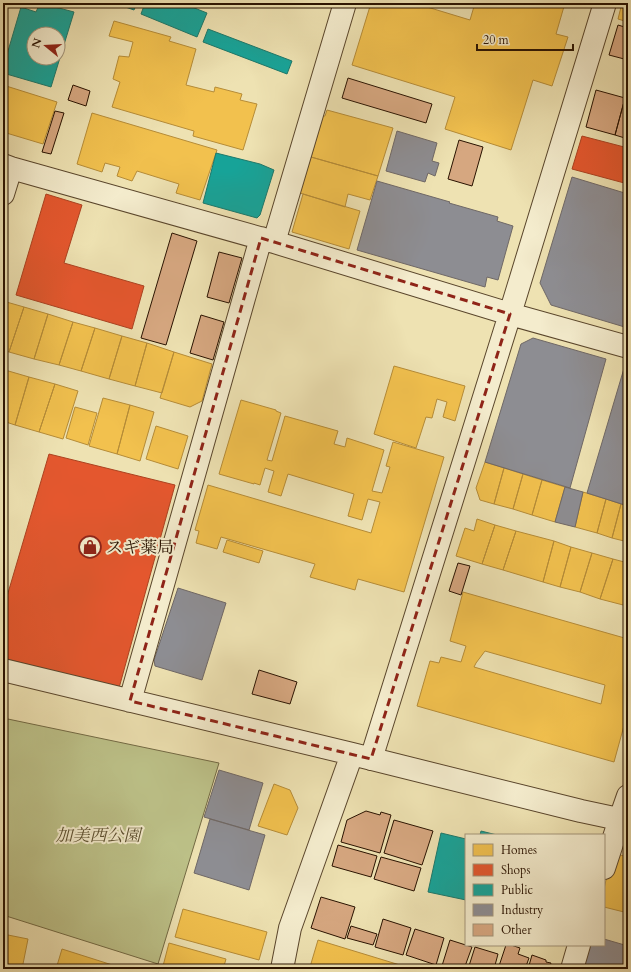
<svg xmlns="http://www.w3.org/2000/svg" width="631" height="972" font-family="Cardo,'Noto Serif JP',serif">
<rect width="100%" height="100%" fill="#eee2b2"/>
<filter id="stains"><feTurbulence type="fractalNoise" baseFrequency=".005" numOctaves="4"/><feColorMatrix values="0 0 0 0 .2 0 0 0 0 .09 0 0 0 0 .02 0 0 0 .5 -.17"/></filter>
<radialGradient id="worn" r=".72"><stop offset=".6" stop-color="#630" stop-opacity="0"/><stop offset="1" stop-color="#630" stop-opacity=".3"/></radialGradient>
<!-- green -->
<path fill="#bdc289" stroke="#736a44" d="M 3,718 L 219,763 L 158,964 L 3,915 Z"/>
<!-- homes -->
<path fill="#f2c14e" stroke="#b68c37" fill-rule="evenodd" d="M 371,3 L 414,3 L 470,20 L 475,3 L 565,3 L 556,34 L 568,37 L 552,86 L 533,80 L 511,150 L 445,129 L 455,97 L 352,65 Z
M 622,3 L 628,3 L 628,22 L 618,19 Z
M 114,21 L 171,37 L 169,41 L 196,49 L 186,85 L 214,92 L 215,87 L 242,94 L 240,100 L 257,104 L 243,150 L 193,136 L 194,131 L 112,107 L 120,82 L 113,79 L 119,56 L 129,57 L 133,42 L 109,36 Z
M 3,85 L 57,102 L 43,144 L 3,132 Z
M 327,110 L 393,128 L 378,176 L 311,157 L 323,116 L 325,116 Z
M 92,113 L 217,150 L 200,200 L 176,193 L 179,184 L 137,171 L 132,181 L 117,176 L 120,167 L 105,163 L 102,172 L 77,164 Z
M 311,157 L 378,176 L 370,200 L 348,194 L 345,207 L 300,193 Z
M 303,194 L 360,211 L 349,249 L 292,232 Z
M 3,301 L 24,307 L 9,352 L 3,350 Z
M 24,307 L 48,314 L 34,359 L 9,352 Z
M 48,314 L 73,322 L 59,365 L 34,359 Z
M 73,322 L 95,328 L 81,371 L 59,365 Z
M 95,328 L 122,336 L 109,379 L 81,371 Z
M 122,336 L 147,343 L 135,386 L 109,379 Z
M 147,343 L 174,352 L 162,393 L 135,386 Z
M 174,352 L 212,364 L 202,401 L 190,407 L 160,398 Z
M 394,366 L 465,386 L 455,421 L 443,417 L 447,402 L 437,399 L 432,418 L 426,417 L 416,448 L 374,434 Z
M 5,370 L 29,377 L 15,425 L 3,421 L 3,376 Z
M 29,377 L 55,384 L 39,432 L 15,425 Z
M 55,384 L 78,391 L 63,439 L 39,432 Z
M 103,398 L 130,405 L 117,454 L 89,446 Z
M 241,400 L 276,410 L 276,411 L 281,413 L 267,460 L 272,461 L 285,416 L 338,431 L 334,444 L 345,447 L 347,438 L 384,450 L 372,491 L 382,493 L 390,467 L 386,466 L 393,442 L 444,457 L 404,592 L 358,579 L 355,590 L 310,577 L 315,564 L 221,537 L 217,549 L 196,543 L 199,531 L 195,530 L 208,485 L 371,533 L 380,502 L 368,499 L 362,520 L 348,516 L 354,494 L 288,474 L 281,496 L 268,492 L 274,471 L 265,468 L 260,485 L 254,483 L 254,484 L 219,474 Z
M 130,405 L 154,412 L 140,461 L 117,454 Z
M 75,407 L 97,413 L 88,445 L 66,438 Z
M 156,426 L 188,436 L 178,469 L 146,459 Z
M 485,462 L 504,468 L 494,504 L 480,500 L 476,488 Z
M 504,468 L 523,474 L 513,509 L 494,504 Z
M 523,474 L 542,480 L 532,515 L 513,509 Z
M 542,480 L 565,487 L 555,522 L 532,515 Z
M 583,492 L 606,499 L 597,533 L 575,527 Z
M 606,499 L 621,504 L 612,538 L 597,533 Z
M 621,504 L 628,506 L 628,542 L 612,538 Z
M 477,519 L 495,525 L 482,564 L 456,556 L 465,528 L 474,531 Z
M 495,525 L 516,531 L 503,570 L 482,564 Z
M 516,531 L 554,541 L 543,582 L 503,570 Z
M 227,540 L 263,551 L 259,563 L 223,552 Z
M 554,541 L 571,547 L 560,587 L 543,582 Z
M 571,547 L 592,553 L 580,592 L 560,587 Z
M 592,553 L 613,559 L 600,599 L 580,592 Z
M 613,559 L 628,563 L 628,602 L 627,606 L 600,599 Z
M 463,592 L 628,639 L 628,690 L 626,697 L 628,697 L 628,711 L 614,762 L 417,706 L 430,661 L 439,663 L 441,657 L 461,662 L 466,646 L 450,641 ZM 485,651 L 605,685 L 601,704 L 474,667 L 476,663 Z
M 274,784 L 290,790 L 298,808 L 287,835 L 258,826 Z
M 612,853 L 628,857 L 628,913 L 604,907 L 604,889 Z
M 183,909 L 267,932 L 259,960 L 175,937 Z
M 3,934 L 28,939 L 22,969 L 3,965 Z
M 318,940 L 413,969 L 302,969 L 303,965 L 310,967 Z
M 169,943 L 226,959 L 224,966 L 236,968 L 236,969 L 164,969 L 165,967 L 163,966 Z
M 62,949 L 125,969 L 56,969 Z"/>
<!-- shops -->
<path fill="#e4572e" stroke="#ac4220" d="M 582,136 L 628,148 L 628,184 L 572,169 Z
M 46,194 L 82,205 L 64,263 L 144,286 L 132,329 L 16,295 Z
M 49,454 L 175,485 L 119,688 L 3,658 L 3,610 Z"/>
<!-- public -->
<path fill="#17a398" stroke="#1c786a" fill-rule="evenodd" d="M 40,3 L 74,12 L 51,87 L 3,73 L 3,68 L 21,7 L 36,12 ZM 34,34 L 58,34 L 58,58 L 34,58 Z
M 114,3 L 137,3 L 134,10 Z
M 145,3 L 182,3 L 207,13 L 197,37 L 141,14 Z
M 208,29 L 292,61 L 287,74 L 203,42 Z
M 216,153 L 260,164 L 274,170 L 260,215 L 257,218 L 203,203 Z
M 481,831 L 497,835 L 480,835 Z
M 441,833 L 466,839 L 466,900 L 428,892 Z"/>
<!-- industry -->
<path fill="#8d8d92" stroke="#6f6866" d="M 397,131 L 437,143 L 432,161 L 439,163 L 435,176 L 428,173 L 425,182 L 386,171 Z
M 572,177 L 628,194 L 628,328 L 551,305 L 540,283 Z
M 377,181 L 450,202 L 449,203 L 498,217 L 497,221 L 513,226 L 498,280 L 487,277 L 485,287 L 357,250 Z
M 533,338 L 606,359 L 570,488 L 485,462 L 521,344 Z
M 625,365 L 628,366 L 628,506 L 587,493 Z
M 565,487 L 583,492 L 575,527 L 555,522 Z
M 178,588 L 226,603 L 202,680 L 155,666 L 154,660 Z
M 219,770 L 263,783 L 249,830 L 204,817 Z
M 210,819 L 265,835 L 249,890 L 194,873 Z
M 604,939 L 628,946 L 628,969 L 583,969 L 589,945 L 604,945 Z"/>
<!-- building -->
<path fill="#d6a780" stroke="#291200" d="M 618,25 L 628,28 L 628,60 L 609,55 Z
M 348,78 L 432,104 L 426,123 L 342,98 Z
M 73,85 L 90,91 L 86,106 L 68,100 Z
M 596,90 L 625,98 L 615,135 L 586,127 Z
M 625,98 L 628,99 L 628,139 L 615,135 Z
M 55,111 L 64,113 L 51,154 L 42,152 Z
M 459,140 L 483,147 L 472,186 L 448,179 Z
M 172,233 L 197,241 L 166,345 L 141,338 Z
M 219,252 L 242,258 L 229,303 L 207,297 Z
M 201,315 L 224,322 L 213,360 L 190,353 Z
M 458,563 L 470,566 L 461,595 L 449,591 Z
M 259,670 L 297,682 L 290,704 L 252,694 Z
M 366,811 L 380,815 L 381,812 L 391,815 L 380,853 L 341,842 L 347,820 Z
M 394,820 L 433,831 L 422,865 L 384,853 Z
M 338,845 L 377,856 L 371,877 L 332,866 Z
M 381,857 L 421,868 L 414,891 L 374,879 Z
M 321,897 L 355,907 L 345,939 L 311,928 Z
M 383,919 L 411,928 L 403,955 L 375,947 Z
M 351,926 L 377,934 L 373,945 L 347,938 Z
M 415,929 L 444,938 L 436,965 L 406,955 Z
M 450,940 L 472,947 L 464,969 L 441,969 Z
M 506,945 L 511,945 L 520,948 L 518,954 L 529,958 L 525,969 L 498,969 Z
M 475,947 L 498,954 L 494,969 L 468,969 Z
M 532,955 L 546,960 L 546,962 L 551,963 L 549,969 L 528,969 Z"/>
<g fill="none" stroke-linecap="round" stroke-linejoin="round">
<!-- minor casing -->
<g stroke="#5a462c" stroke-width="24">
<path id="minor" d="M 3,165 L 11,168 L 274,242 L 510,314 L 628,347
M 3,194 L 11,168
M 274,242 L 345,3
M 3,670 L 352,754 L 581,811 L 628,821
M 130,701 L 261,238
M 371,759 L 510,314 L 605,3
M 604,868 L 620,819 L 628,796
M 282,969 L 290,928 L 352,754
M 572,969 L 579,945"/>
</g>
<!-- minor -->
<use href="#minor" stroke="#f4eccd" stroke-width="22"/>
</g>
<!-- marked area -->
<path fill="none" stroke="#8f2418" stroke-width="3" stroke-dasharray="8 5" stroke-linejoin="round" d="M 261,238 L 510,314 L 371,759 L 130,701 Z"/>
<!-- icons -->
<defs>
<g id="shop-ring" transform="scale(1.15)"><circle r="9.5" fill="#f4eccd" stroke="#8f2418" stroke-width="1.5"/><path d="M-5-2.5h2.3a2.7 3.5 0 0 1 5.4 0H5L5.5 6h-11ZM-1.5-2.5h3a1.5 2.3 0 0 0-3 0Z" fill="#8f2418"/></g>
</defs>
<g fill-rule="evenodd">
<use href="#shop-ring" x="90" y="547"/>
</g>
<g text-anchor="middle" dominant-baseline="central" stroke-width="4" stroke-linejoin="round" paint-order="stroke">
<!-- poi labels -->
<g font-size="17" fill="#291200" stroke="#f4eccd" text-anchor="start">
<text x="106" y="547">スギ薬局</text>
</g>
<!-- park labels -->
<g font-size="17" font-style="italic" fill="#5d5030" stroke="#f4eccd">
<text x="98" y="835">加美西公園</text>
</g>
</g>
<!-- margin -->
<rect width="631" height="972" fill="none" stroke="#eee2b2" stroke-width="16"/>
<rect x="4" y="4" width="623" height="964" fill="none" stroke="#291200" stroke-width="2"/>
<rect x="8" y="8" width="615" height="956" fill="none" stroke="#291200"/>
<!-- legend -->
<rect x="465" y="834" width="140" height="112" fill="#f4eccd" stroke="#a3957b"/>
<rect x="473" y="844" width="20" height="12" fill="#f2c14e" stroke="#a3957b"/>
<text x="501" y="854" font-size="12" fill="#291200">Homes</text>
<rect x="473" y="864" width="20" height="12" fill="#e4572e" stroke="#a3957b"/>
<text x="501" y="874" font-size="12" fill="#291200">Shops</text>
<rect x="473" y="884" width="20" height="12" fill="#17a398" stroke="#a3957b"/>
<text x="501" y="894" font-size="12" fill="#291200">Public</text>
<rect x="473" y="904" width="20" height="12" fill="#8d8d92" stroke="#a3957b"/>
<text x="501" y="914" font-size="12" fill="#291200">Industry</text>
<rect x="473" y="924" width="20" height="12" fill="#d6a780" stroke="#a3957b"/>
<text x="501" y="934" font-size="12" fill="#291200">Other</text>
<!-- north arrow -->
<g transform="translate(46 46) rotate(288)"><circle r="19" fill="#f4eccd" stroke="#a3957b"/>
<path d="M0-3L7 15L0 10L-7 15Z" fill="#8f2418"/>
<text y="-6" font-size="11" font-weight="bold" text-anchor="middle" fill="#291200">N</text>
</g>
<!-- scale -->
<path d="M477 44v6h96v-6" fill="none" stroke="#291200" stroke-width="2"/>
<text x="483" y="44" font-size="12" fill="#291200" stroke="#f4eccd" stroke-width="3" paint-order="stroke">20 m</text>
<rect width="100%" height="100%" filter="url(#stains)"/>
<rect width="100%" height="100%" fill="url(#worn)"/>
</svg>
